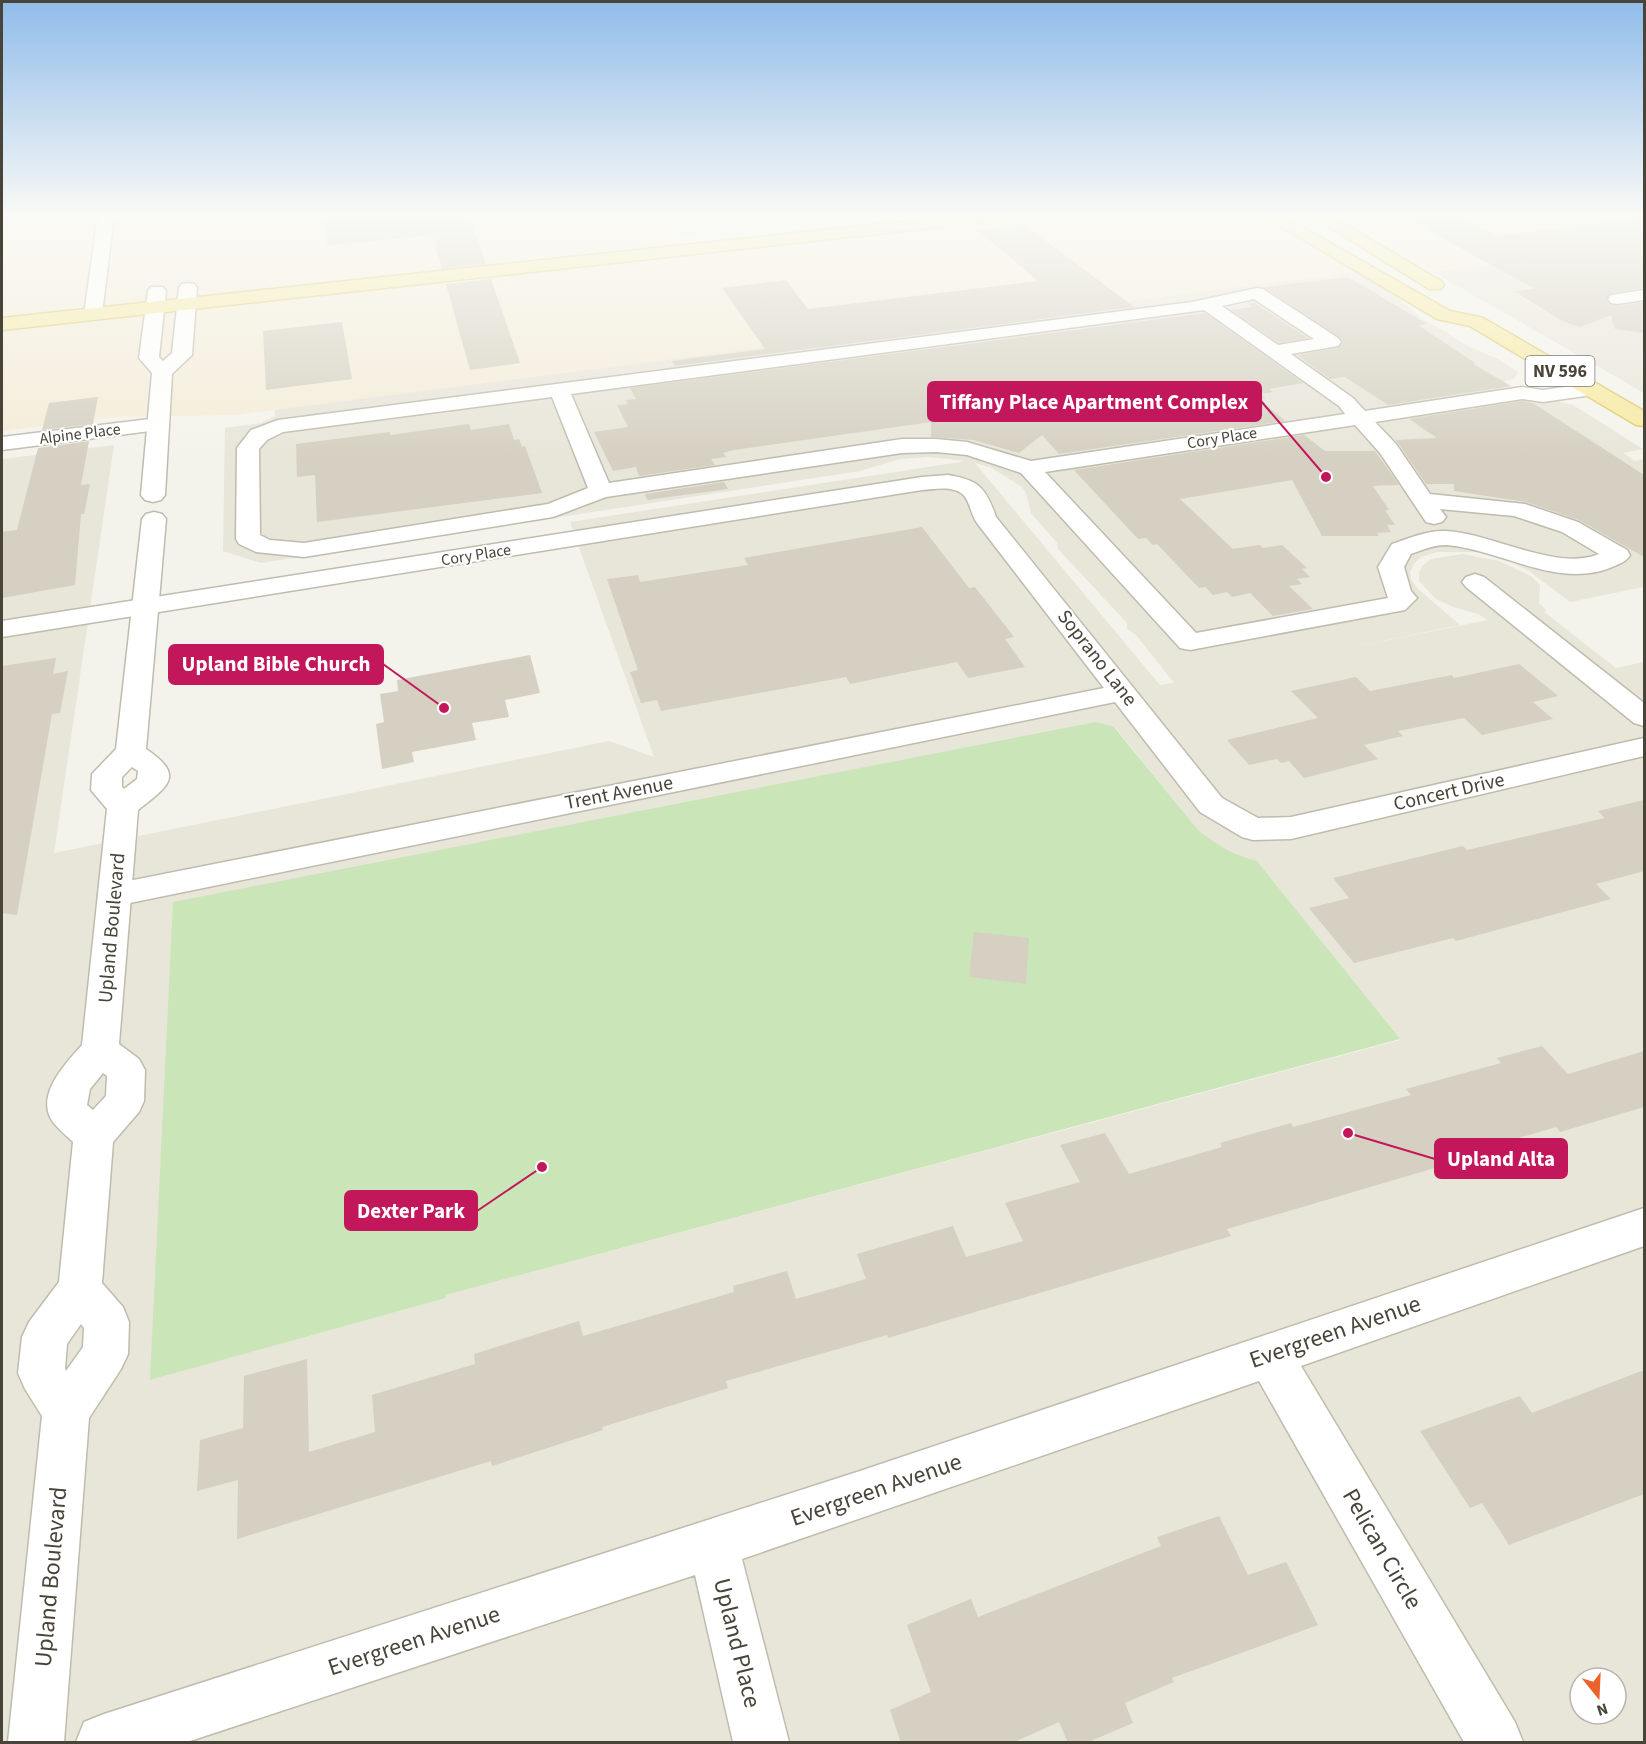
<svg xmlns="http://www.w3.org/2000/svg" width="1646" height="1744" font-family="'Source Sans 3',sans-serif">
<rect width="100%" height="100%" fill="#f4f3eb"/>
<!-- residential -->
<path fill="#e8e5d9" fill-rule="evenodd" d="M 664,215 L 872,215 L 680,236 Z
M 1644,246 L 1644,393 L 1433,272 Z
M 1356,272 L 1397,297 L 1419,316 L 1468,346 L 1498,359 L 1518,372 L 1514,379 L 1503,382 L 1535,401 L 1549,399 L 1573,405 L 1643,449 L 1623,453 L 1635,461 L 1644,459 L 1644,587 L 1570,602 L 1529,571 L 1508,560 L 1477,552 L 1437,552 L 1421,557 L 1414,564 L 1410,572 L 1411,579 L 1418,589 L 1460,625 L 1319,654 L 1488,620 L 1478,614 L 1453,607 L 1436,599 L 1419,581 L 1419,573 L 1422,566 L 1431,559 L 1463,554 L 1499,561 L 1531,576 L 1540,585 L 1539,603 L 1547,611 L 1544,612 L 1616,668 L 1644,662 L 1644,1742 L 2,1742 L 2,459 L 114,445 L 54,853 L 609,741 L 654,757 L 570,522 L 967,461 L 928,457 L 900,459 L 860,471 L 261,563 L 223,551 L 225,428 L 261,423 L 275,416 L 274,409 ZM 975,463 L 992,468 L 1022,487 L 1026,493 L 1031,513 L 1057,543 L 1058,549 L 1127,623 L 1127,629 L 1136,635 L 1174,683 L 1160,685 ZM 1115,727 L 1199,831 L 1212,842 L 1242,856 L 1257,861 L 1400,1040 L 446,1295 L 446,1298 L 150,1380 ZM 1580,1678 L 1616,1678 L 1616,1714 L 1580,1714 Z"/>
<!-- commercial -->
<path fill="#f4ecd8" d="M 2,215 L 664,215 L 689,249 L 1004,215 L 1267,215 L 1356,272 L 235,415 L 114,417 L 2,431 Z
M 1345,215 L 1644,215 L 1644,246 L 1433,272 L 1359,226 L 1357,223 L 1359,222 Z"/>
<!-- green -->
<path fill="#cae5b7" d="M 1096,722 L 1114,727 L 1199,831 C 1216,845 1235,855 1257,861 L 1400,1039 L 446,1295 L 446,1298 L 150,1380 L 173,902 Z"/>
<!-- building -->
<path fill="#d5d0c1" d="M 324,215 L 469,215 L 486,264 L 442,269 L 432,235 L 327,246 Z
M 1415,215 L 1453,215 L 1498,236 L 1644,218 L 1644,288 L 1611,293 L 1606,299 L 1609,304 L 1617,306 L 1644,302 L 1644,333 L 1615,329 L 1611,315 L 1580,327 L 1562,321 L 1514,291 L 1535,289 L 1411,221 Z
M 1025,225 L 1134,307 L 675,366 L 672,361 L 765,349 L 722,288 L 786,280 L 808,309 L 1038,281 L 977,230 Z
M 1348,277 L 1427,324 L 1418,325 L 1475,363 L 1473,364 L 1511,386 L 1388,405 L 1345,377 L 1330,379 L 1297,355 L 1338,348 L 1343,341 L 1264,287 Z
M 491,279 L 520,363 L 470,370 L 446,284 Z
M 1248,303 L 1255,303 L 1308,338 L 1279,343 L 1231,310 L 1252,307 Z
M 1205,313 L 1303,383 L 1269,389 L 1273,392 L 1260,394 L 1266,398 L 1258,399 L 1286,421 L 1059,454 L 1042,435 L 1019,453 L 973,440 L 931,437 L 931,422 L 734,450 L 723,453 L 726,457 L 711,459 L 715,465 L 639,476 L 636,467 L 613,471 L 594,432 L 628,427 L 617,405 L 628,404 L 626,400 L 636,399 L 630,388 Z
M 342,322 L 352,379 L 266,390 L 263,331 Z
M 98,397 L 93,424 L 42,430 L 49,403 Z
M 1522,401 L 1533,403 L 1644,475 L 1644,557 L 1579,520 L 1526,502 L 1454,491 L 1454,484 L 1426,484 L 1396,440 L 1437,438 L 1409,419 Z
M 469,424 L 471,430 L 509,424 L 514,440 L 519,439 L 522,447 L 525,446 L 542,493 L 317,522 L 315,475 L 297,477 L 296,444 L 390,432 L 390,435 Z
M 1304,435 L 1325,451 L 1375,451 L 1399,485 L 1373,486 L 1389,510 L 1385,510 L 1395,525 L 1387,525 L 1391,532 L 1377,533 L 1379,536 L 1322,536 L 1292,480 L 1180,499 L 1233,549 L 1259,545 L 1263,548 L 1282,545 L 1307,568 L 1302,569 L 1310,577 L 1297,579 L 1302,584 L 1289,586 L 1313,609 L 1273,616 L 1250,593 L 1232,597 L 1227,592 L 1213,595 L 1205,587 L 1199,588 L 1157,544 L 1153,545 L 1146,538 L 1138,539 L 1074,470 Z
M 89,441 L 81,485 L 90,484 L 84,514 L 81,514 L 75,585 L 2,598 L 2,532 L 17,530 L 38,448 Z
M 724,482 L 728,489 L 647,500 L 645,494 Z
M 922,527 L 969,588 L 975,587 L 1014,637 L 1005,639 L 1025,667 L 968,678 L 957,662 L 850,684 L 846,677 L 661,711 L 657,700 L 641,703 L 630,672 L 638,670 L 607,579 L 638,575 L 640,582 L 748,565 L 744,558 Z
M 530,655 L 540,693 L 505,700 L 509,717 L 472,723 L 476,740 L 412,752 L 414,762 L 382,769 L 376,724 L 384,722 L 380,694 L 398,691 L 397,680 Z
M 56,658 L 53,674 L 68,671 L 60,713 L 52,714 L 17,915 L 2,913 L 2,666 Z
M 1519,664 L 1558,696 L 1533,702 L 1553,719 L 1482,735 L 1464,718 L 1398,731 L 1403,736 L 1364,745 L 1378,759 L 1304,778 L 1289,761 L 1281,763 L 1277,759 L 1249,765 L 1227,740 L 1318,718 L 1291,691 L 1356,677 L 1370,691 L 1452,675 L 1454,678 Z
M 1644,800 L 1644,871 L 1596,884 L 1611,899 L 1456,941 L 1453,938 L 1354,963 L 1309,908 L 1349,898 L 1333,878 L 1463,846 L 1467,850 L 1605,818 L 1598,811 Z
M 974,932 L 1029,938 L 1026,984 L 969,977 Z
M 1542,1046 L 1568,1074 L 1644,1051 L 1644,1107 L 1560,1132 L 1556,1127 L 1441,1161 L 1445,1165 L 1227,1229 L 1231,1236 L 888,1338 L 887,1335 L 726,1381 L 728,1388 L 602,1427 L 603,1430 L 492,1466 L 491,1461 L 237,1539 L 238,1480 L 197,1491 L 200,1440 L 243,1428 L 244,1376 L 307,1359 L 309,1452 L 375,1432 L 372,1395 L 475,1364 L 474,1354 L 579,1321 L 583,1336 L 734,1292 L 733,1286 L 787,1271 L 796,1299 L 866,1279 L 857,1254 L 953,1226 L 966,1257 L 1023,1241 L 1005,1203 L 1080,1182 L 1060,1145 L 1105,1133 L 1129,1174 L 1222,1147 L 1220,1143 L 1291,1123 L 1293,1127 L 1411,1095 L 1406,1089 L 1501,1063 L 1497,1058 Z
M 1644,1370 L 1644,1494 L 1509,1545 L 1482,1503 L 1470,1508 L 1420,1431 L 1520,1396 L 1532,1413 Z
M 1219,1516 L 1248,1575 L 1286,1562 L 1318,1625 L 1172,1678 L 1174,1682 L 1125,1703 L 1133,1723 L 1086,1743 L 1068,1743 L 1059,1722 L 1012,1743 L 901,1743 L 890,1710 L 931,1692 L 907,1625 L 971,1599 L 978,1617 L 1161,1546 L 1157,1537 Z"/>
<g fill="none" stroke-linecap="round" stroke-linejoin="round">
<!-- minor casing -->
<g stroke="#bfbcae" stroke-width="3">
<path id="minor" d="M 98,215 L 114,215 L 102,314 L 100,318 L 86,318 L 84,314 Z
M 1257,288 L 1263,289 L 1338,338 L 1341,342 L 1338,346 L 1291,354 L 1353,398 L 1365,411 L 1522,387 L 1543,390 L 1592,383 L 1599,385 L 1602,389 L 1599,393 L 1592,395 L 1543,402 L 1522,399 L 1375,422 L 1396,444 L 1430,494 L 1525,504 L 1578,522 L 1627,550 L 1630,555 C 1626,562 1619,564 1612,567 C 1558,590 1500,549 1446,545 C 1433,545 1422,550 1411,554 L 1404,567 L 1411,591 L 1417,598 L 1405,610 L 1190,650 L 1180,648 L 1021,473 L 967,455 L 936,452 L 902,453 L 606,497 L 553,517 L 304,557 L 256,552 L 239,544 L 236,539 L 237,448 L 251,430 L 278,420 L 1192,302 ZM 1254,299 L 1314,339 L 1278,345 L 1222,306 ZM 1204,310 L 1339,406 L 1345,414 L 1031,461 L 967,442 L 936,439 L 902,439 L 609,483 L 571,394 ZM 552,397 L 588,488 L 548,504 L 304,543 L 270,540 L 260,535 L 259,449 L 267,440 L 283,432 ZM 1355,425 L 1380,453 L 1426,522 L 1434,524 L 1442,522 L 1446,517 L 1440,509 L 1514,516 L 1562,532 L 1599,554 C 1557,572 1491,533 1446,531 C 1428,530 1409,538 1392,544 L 1378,567 L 1388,598 L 1196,633 L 1045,472 Z
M 1644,290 L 1644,300 L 1617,304 L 1611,303 L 1608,299 L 1611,295 Z
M 158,418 L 166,419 L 169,424 L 166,429 L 2,450 L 2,437 Z
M 948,475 C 979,480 986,488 996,517 L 1222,798 L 1258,818 L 1291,817 L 1644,738 L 1644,756 L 1291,839 L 1253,840 L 1242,837 L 1200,812 L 1115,702 L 115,906 L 103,902 L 98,894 L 103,886 L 1104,688 L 977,523 C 972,516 971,508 967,500 C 959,484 937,489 922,490 L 2,637 L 2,621 L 922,477 Z
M 1475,574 L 1484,577 L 1644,703 L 1644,726 L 1634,723 L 1466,587 L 1462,582 L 1466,577 Z
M 1644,1208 L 1644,1246 L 1301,1366 L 1515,1722 L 1523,1742 L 1464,1742 L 1259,1381 L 742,1559 L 789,1742 L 733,1742 L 695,1575 L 187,1742 L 76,1742 L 84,1722 L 104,1714 L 860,1471 Z"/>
</g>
<!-- tertiary casing -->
<g stroke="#bfbcae" stroke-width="3">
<path id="tertiary" d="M 188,283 L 194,284 L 197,288 L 192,355 L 172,374 L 165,495 L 161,500 L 153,502 L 145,500 L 141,495 L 152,373 L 139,358 L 148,291 L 151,287 L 163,287 L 166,291 L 159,357 L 163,361 L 172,353 L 179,288 L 182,284 Z
M 154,512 L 162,514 L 166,519 L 146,749 C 186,776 168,786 138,810 L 119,1044 L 139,1059 L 145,1070 L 144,1101 L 139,1112 L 113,1142 L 102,1283 L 123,1307 L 129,1322 L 128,1354 L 121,1369 L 89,1418 L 64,1742 L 8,1742 L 42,1416 L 25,1389 L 18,1373 L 22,1337 L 29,1322 L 59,1282 L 73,1142 C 67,1136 58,1129 53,1122 C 34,1096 66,1063 82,1045 L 107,809 L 91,790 L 92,774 L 116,749 L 142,519 L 146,514 ZM 132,767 L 138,771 L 137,779 L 124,789 L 122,787 L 122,777 ZM 103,1073 L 107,1076 L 106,1096 L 93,1110 L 87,1105 L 90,1089 ZM 81,1324 L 84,1328 L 83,1347 L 66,1371 L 65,1368 L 67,1344 Z"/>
</g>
<!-- primary casing -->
<g stroke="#dcca71" stroke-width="3">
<path id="primary" d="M 964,215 L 1012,215 L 1004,220 L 2,330 L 2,318 Z
M 1262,215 L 1281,215 L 1450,311 L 1483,318 L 1644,411 L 1644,426 L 1636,425 L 1470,326 L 1437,319 Z
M 1310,215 L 1329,215 L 1441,281 L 1444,285 L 1441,289 L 1429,289 Z"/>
</g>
<!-- minor -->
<use href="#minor" fill="#fff" fill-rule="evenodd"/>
<!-- tertiary -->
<use href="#tertiary" fill="#fff" fill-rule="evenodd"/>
<!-- primary -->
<use href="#primary" fill="#f7eaa1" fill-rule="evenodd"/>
</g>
<!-- sky -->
<linearGradient id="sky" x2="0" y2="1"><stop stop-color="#90bcea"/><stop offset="0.47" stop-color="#fafaf6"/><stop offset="1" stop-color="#fafaf6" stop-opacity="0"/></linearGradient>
<rect width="1646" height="459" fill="url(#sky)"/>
<g text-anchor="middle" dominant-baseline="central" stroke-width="4.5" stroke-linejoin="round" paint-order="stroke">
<!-- far-street labels -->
<g font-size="16" fill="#484439" stroke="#fff">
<text transform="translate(80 434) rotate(-7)">Alpine Place</text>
<text transform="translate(1222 438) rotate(-9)">Cory Place</text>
<text transform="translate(476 555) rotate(-9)">Cory Place</text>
</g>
<!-- shield labels -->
<rect fill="#fff" stroke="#7f7c74" stroke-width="1.5" x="1525.5" y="356" width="69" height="30" rx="4.5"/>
<g font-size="18" font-weight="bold" fill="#484439">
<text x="1560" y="371">NV 596</text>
</g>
<!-- street labels -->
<g font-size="20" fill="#484439" stroke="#fff">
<text transform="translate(1097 658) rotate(52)">Soprano Lane</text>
<text transform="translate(1449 792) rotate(-13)">Concert Drive</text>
<text transform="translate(619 793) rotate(-11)">Trent Avenue</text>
<text transform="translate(112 928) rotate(-85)">Upland Boulevard</text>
</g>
<!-- near-street labels -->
<g font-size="24" fill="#484439" stroke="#fff">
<text transform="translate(1335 1332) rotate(-19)">Evergreen Avenue</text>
<text transform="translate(876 1490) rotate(-19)">Evergreen Avenue</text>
<text transform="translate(1382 1549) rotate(60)">Pelican Circle</text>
<text transform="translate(51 1577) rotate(-85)">Upland Boulevard</text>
<text transform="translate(414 1641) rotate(-18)">Evergreen Avenue</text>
<text transform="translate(737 1643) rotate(76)">Upland Place</text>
</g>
</g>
<!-- callouts -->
<path fill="none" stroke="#c2185b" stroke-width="2" d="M1326 477L1261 401M444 708L383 664M1348 1133L1435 1159M542 1167L477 1211"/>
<g fill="#c2185b" stroke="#fff" stroke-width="2">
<circle cx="1326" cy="477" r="6"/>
<circle cx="444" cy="708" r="6"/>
<circle cx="1348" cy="1133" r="6"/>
<circle cx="542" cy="1167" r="6"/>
</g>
<g fill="#c2185b" stroke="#c2185b" stroke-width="2">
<rect x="928" y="382" width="333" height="39" rx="6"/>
<rect x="169" y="645" width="214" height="39" rx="6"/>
<rect x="1435" y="1139" width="132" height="39" rx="6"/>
<rect x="345" y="1191" width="132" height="39" rx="6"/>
</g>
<g font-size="21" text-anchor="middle" font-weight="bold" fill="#fff">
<text x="1094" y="409">Tiffany Place Apartment Complex</text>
<text x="276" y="671">Upland Bible Church</text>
<text x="1501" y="1166">Upland Alta</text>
<text x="411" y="1218">Dexter Park</text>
</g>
<!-- border -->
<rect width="1646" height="1744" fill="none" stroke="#484439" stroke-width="6"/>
<!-- north arrow -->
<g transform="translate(1598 1696) rotate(162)"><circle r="28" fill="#ffffff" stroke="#b6b4b0" stroke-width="1.5"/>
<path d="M0-4.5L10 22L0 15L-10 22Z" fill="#eb622b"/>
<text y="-9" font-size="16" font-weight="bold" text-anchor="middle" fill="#484439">N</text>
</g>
</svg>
